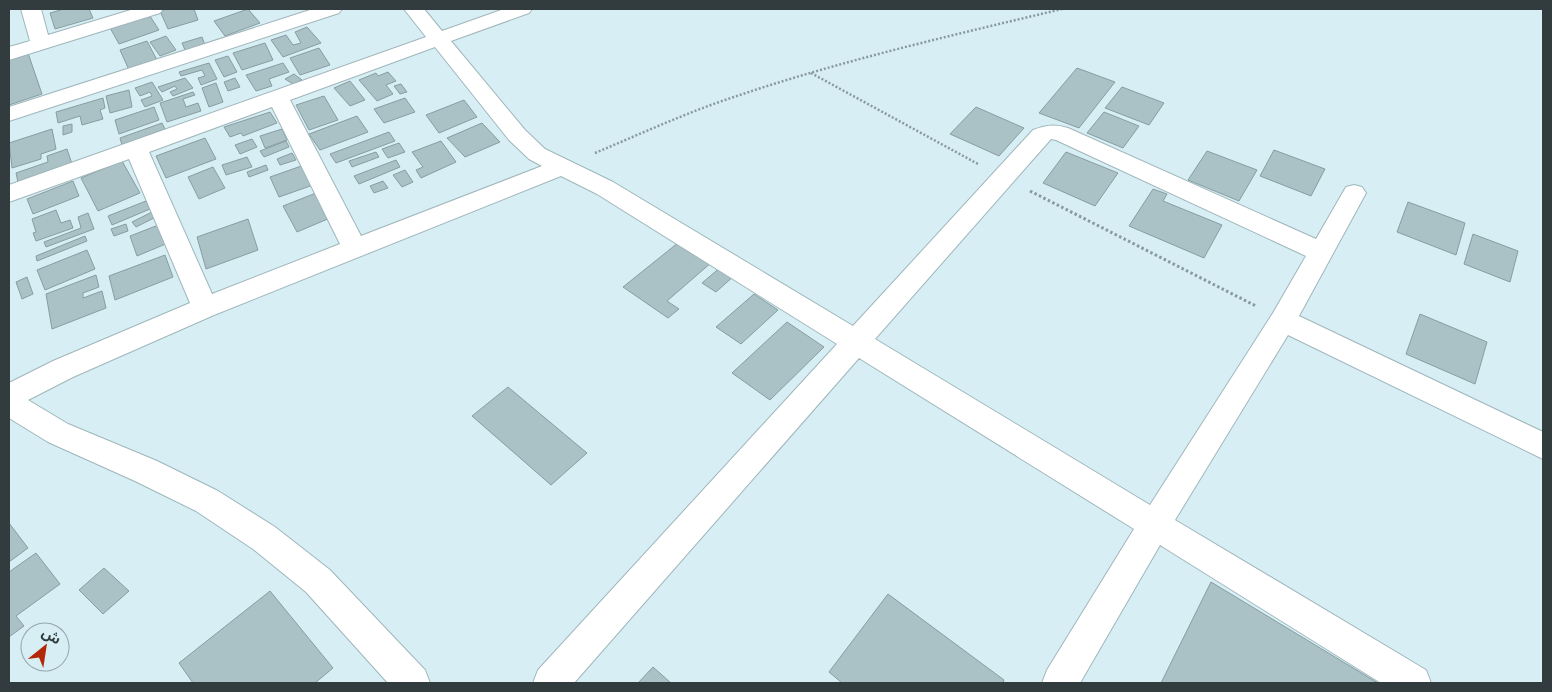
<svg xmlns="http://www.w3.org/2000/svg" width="1552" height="692" font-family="'Archivo Narrow','Noto Sans Arabic',sans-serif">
<rect width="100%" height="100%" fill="#d6eef4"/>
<!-- building -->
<path fill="#aac1c6" stroke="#879da2" d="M 64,9 L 89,9 L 93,18 L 55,29 L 50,13 Z
M 167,9 L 194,9 L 198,20 L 168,29 L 160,11 Z
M 248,9 L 260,23 L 225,36 L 214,21 Z
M 148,13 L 159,30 L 119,44 L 109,26 Z
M 307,27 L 321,43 L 283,57 L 271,40 L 286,35 L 293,45 L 301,43 L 295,32 Z
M 166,36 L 176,50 L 160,56 L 150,42 Z
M 202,37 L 205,45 L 185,50 L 182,43 Z
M 147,41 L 157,60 L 129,70 L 120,50 Z
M 265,43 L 273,60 L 242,70 L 233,53 Z
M 319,48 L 330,65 L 300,75 L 290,58 Z
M 28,53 L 42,94 L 9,105 L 9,59 Z
M 228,56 L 237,72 L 224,77 L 215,60 Z
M 209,63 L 217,79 L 201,85 L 198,78 L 205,76 L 202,70 L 181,76 L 179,72 Z
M 283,63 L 289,72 L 269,79 L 272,86 L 256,91 L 246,75 Z
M 1077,68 L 1115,82 L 1079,128 L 1039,113 Z
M 388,72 L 396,81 L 386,85 L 393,94 L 377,101 L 359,80 L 376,73 L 378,76 Z
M 294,74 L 302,80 L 293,84 L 285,79 Z
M 185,78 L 193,88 L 173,96 L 170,92 L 177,89 L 175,86 L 162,92 L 158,87 Z
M 235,78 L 240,87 L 228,91 L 224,82 Z
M 350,81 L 365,100 L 350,106 L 334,88 Z
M 152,82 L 163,100 L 145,107 L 141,100 L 152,96 L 150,92 L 140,96 L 135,88 Z
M 216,83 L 223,102 L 209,107 L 202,88 Z
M 401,84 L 407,92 L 400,94 L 394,86 Z
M 1122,87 L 1164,103 L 1149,125 L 1105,108 Z
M 129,90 L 132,107 L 110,113 L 106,96 Z
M 193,92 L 195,95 L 183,99 L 186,107 L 198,103 L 201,111 L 167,122 L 160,103 Z
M 324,96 L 338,120 L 309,130 L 296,105 Z
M 103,98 L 105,108 L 100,110 L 103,119 L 82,125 L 80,116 L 58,123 L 56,112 Z
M 405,98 L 415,112 L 384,123 L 374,109 Z
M 464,100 L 477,117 L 439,133 L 426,115 Z
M 154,107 L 159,120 L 119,134 L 115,120 Z
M 976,107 L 1024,128 L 999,156 L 950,134 Z
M 270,112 L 277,123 L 243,136 L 241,133 L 230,137 L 224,127 Z
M 1104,112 L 1139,126 L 1123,148 L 1087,133 Z
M 357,116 L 368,132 L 320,150 L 309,134 Z
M 162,123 L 165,129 L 122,145 L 120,138 Z
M 482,123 L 500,142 L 465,157 L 447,138 Z
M 72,124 L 72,132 L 63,135 L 63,126 Z
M 52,129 L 56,149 L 41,154 L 41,159 L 12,168 L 9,143 Z
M 282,129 L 287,140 L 265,148 L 260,136 Z
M 389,132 L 395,141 L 336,163 L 330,154 Z
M 205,138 L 216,159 L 166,178 L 156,156 Z
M 252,139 L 257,147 L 240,154 L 235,145 Z
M 286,141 L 289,147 L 264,157 L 260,151 Z
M 441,141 L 456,162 L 421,178 L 416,170 L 423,167 L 412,152 Z
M 399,143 L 405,152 L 388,158 L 382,149 Z
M 67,149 L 72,164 L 18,182 L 16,173 L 48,162 L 47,156 Z
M 1274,150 L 1325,169 L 1311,196 L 1260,176 Z
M 1207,151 L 1257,170 L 1239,201 L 1188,180 Z
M 376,152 L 379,157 L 352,167 L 349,161 Z
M 1066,152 L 1118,173 L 1095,206 L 1043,183 Z
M 292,153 L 296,160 L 280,165 L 277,159 Z
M 247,157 L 252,167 L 226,175 L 222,165 Z
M 396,160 L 400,167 L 359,184 L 354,176 Z
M 122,161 L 140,193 L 98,211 L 81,178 Z
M 307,164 L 316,184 L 279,197 L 270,177 Z
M 266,165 L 268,170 L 249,177 L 247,172 Z
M 213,167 L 225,188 L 199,199 L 188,177 Z
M 405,170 L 413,182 L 402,187 L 393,175 Z
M 73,181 L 79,196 L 33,214 L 27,199 Z
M 383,181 L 388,188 L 374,193 L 370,186 Z
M 1153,189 L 1167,194 L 1163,201 L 1222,225 L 1204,258 L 1129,226 Z
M 316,193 L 330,218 L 297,232 L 283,206 Z
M 146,201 L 150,209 L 112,225 L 108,216 Z
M 1408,202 L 1465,223 L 1456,255 L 1397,232 Z
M 56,210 L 61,223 L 70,220 L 73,228 L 36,241 L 33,233 L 36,232 L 32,219 Z
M 152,212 L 156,217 L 136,227 L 132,222 Z
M 88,213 L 94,229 L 46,247 L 44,242 L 81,228 L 78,217 Z
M 248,219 L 258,250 L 206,269 L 197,237 Z
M 126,224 L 128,231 L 114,236 L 111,229 Z
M 161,224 L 168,243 L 137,256 L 130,236 Z
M 1473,234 L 1518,251 L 1510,282 L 1464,264 Z
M 85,236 L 87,241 L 37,261 L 36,256 Z
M 679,242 L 712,262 L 667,301 L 679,309 L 668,318 L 623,287 Z
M 87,250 L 95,269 L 45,290 L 37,270 Z
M 165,255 L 173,277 L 115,300 L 109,276 Z
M 722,266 L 735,275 L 716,292 L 702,283 Z
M 96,275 L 99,287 L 83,293 L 83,298 L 102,291 L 106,308 L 52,329 L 46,294 Z
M 27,277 L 33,294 L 22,299 L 16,282 Z
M 754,294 L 778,310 L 741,344 L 716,327 Z
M 1420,314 L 1487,342 L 1475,384 L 1406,354 Z
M 787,322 L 824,347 L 770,400 L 732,373 Z
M 508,387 L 587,453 L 551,485 L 472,416 Z
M 9,523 L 28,548 L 9,562 Z
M 36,553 L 60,584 L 16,616 L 24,626 L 9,637 L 9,572 Z
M 104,568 L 129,591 L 103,614 L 79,590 Z
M 1211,582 L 1378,683 L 1161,683 Z
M 270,591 L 333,668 L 315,683 L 193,683 L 179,663 Z
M 888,594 L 1004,680 L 1003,683 L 842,683 L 829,672 Z
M 653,667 L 671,683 L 638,683 Z"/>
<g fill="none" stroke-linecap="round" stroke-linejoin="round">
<!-- street casing -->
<g stroke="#9fb6bb" stroke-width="2">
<path id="street" d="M 21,9 L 41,9 L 48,35 L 134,9 L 163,9 L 160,13 L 9,60 L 9,47 L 30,41 Z
M 313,9 L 342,9 L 339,13 L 9,121 L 9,107 Z
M 404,9 L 424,9 L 442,31 L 504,9 L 532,9 L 529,13 L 451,41 L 525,130 L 545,149 L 613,182 L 853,326 L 1033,130 C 1046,125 1055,124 1068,128 L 1316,239 L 1346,187 L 1354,185 L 1362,187 L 1366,193 L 1299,316 L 1543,432 L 1543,459 L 1288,335 L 1175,520 L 1426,670 L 1431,683 L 1381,683 L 1160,545 L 1080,683 L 1042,683 L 1047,670 L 1134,529 L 859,358 L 574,683 L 533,683 L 538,670 L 837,344 L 597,194 L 561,176 L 214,315 L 73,377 L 28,400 L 68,424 L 157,461 L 218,491 L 275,527 L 330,570 L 425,670 L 430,683 L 388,683 L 306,592 L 253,549 L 196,511 L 135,481 L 48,442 L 9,418 L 9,383 L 53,361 L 190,303 L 129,159 L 9,202 L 9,185 L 426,37 ZM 435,47 L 509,140 L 529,159 L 542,166 L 361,236 L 290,100 ZM 272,107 L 340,244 L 212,294 L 149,152 ZM 1051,139 L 1056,140 L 1306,256 L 1273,313 L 1150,505 L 875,339 Z"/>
</g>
<!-- path-far1 -->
<path stroke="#899a9e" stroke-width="2.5" stroke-dasharray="2 2" stroke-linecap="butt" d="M 811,73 L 978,164
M 595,153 C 638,135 681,115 725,100 C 835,62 949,36 1062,9"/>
<!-- path -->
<path stroke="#899a9e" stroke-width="3" stroke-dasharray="2.5 2.5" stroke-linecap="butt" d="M 1030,191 L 1256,306"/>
<!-- street -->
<use href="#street" fill="#fff" fill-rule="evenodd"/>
</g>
<!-- border -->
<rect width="1552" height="692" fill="none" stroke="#323c3e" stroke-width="20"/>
<!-- north arrow -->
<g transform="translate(45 647) rotate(30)"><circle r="24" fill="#d6eef4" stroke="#94a7ab"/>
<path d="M0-4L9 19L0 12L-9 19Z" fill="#b32807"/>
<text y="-8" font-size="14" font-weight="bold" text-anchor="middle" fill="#323c3e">ش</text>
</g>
</svg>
